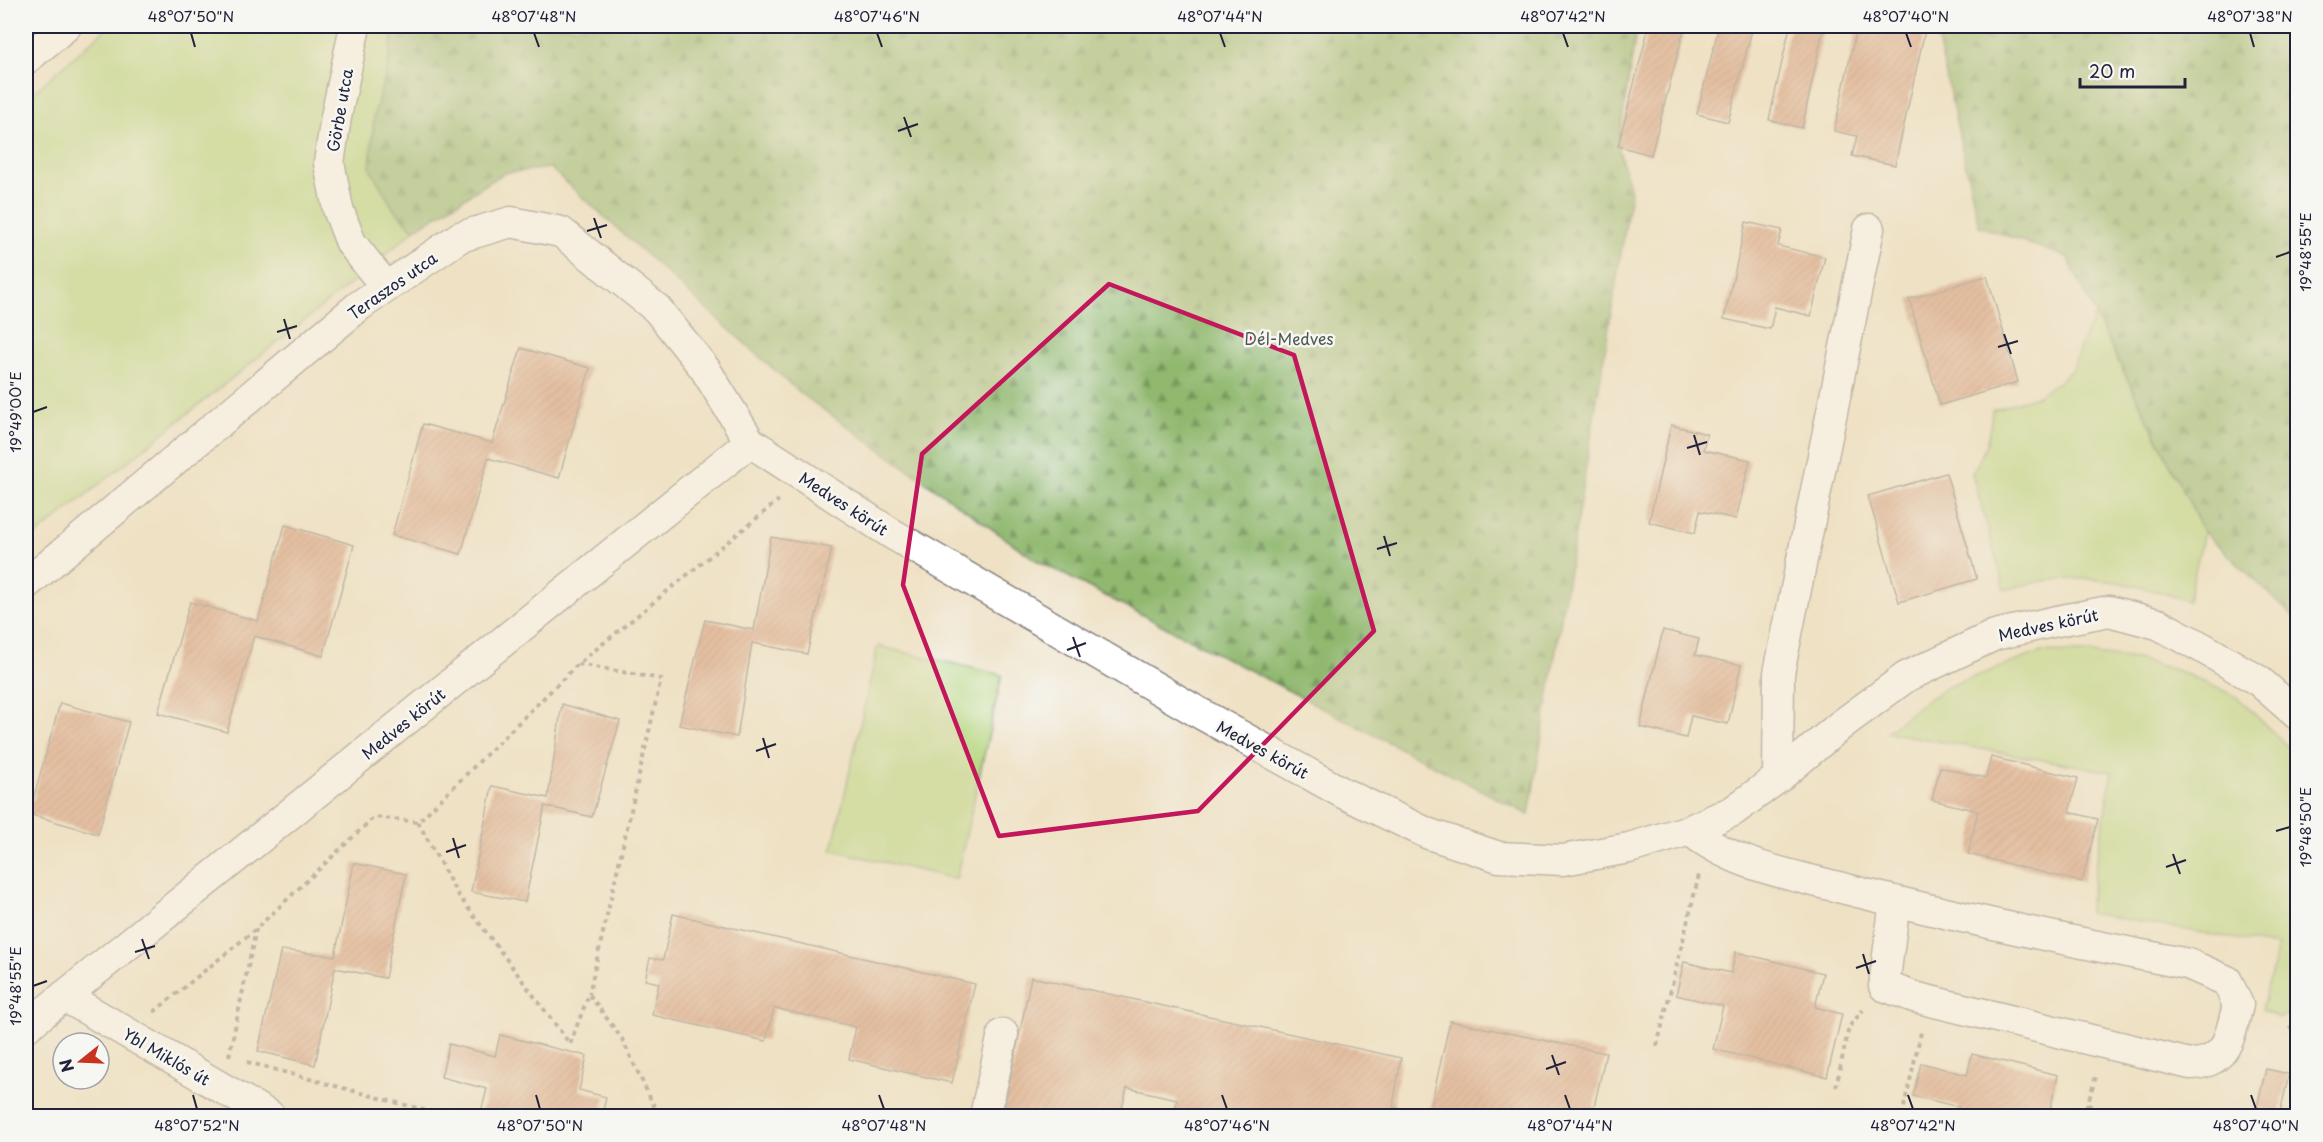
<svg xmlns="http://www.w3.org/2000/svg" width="2323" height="1142" font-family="'Playpen Sans',sans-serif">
<defs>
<pattern id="forest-firs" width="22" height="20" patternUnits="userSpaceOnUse" patternTransform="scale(1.5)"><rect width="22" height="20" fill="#90b86e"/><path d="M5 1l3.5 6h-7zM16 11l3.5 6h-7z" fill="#75955c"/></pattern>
<pattern id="building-hatch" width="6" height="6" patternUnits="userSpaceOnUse" patternTransform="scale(1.5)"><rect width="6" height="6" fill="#d79373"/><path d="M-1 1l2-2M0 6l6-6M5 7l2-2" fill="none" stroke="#ae7860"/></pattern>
</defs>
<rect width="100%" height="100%" fill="#f6f6f2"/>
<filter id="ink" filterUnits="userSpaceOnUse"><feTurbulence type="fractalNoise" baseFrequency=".0167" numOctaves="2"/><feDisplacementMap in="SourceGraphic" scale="12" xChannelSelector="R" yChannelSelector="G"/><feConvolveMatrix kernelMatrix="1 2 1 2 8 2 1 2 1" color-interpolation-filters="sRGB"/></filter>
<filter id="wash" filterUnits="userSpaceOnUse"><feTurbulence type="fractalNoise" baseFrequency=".008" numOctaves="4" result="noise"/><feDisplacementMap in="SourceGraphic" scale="24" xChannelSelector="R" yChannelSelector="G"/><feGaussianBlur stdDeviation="1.35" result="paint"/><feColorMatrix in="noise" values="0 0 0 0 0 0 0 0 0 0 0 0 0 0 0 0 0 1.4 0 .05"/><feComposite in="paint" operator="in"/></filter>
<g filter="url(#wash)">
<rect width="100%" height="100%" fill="#efe1c4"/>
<!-- grass -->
<path fill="#b5d77f" stroke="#6c7c5d" stroke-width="1.5" d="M 109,26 L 394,26 L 388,64 L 393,208 L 414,230 L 370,268 L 26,543 L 26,99 Z
M 2095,315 L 2204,532 L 2188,601 C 2125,580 2071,569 2005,590 L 1972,473 C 1986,450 1990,436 1992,410 L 2037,396 L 2058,382 L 2073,368 L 2080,347 Z
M 878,646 L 1002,675 L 956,879 L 832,850 Z
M 2041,652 L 2086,653 L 2136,659 L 2179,671 L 2237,697 L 2297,756 L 2297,1011 L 2279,1018 L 2262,1009 L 2278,946 L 2088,913 L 2112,772 L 1887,732 L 1920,705 L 1947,687 Z"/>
<!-- forest -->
<path fill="url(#forest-firs)" stroke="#596d54" stroke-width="1.5" d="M 394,26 L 1637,26 L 1618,146 L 1631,192 L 1529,815 L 1036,560 L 800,393 L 550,168 L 504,173 L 414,230 L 393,208 L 370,168 L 374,116 L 388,64 Z
M 1935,26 L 2297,26 L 2297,620 L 2204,532 L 2067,257 L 1979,226 Z"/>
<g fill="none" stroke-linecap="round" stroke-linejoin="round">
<!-- stream -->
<path stroke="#58b7d6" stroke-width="10" d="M 31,1115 L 32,1116"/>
</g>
<g id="blocks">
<!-- building -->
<path fill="url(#building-hatch)" d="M 1649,26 L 1685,26 L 1651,155 L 1618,146 Z
M 1719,26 L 1753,26 L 1728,122 L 1697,114 Z
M 1790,26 L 1824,26 L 1802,128 L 1769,120 Z
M 1857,26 L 1926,26 L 1895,165 L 1852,156 L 1857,136 L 1834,131 Z
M 1746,222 L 1782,230 L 1778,246 L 1825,257 L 1811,316 L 1775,307 L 1770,329 L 1724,319 Z
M 1987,276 L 2018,382 L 1940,405 L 1909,299 Z
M 521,348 L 590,368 L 559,478 L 488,458 L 461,554 L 392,535 L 423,424 L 492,443 Z
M 1671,425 L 1707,434 L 1703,450 L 1750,460 L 1736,519 L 1700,511 L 1695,533 L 1649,522 Z
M 1946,473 L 1977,579 L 1899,602 L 1868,496 Z
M 285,525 L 354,545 L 323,656 L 254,636 L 227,732 L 158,713 L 190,602 L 258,621 Z
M 771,537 L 832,548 L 807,654 L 752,643 L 737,737 L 679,725 L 705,620 L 754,630 Z
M 1663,630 L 1699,639 L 1695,655 L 1741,665 L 1728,724 L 1691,716 L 1686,738 L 1640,727 Z
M 60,703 L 129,722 L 98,834 L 29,814 L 26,823 L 26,798 L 33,800 Z
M 562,704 L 620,721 L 592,817 L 545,806 L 525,902 L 471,892 L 492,786 L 548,798 Z
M 1991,757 L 2078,778 L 2069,812 L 2098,819 L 2082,882 L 1968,854 L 1978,811 L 1932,800 L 1940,767 L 1986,778 Z
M 354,863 L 406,874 L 385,978 L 335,968 L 315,1065 L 258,1051 L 281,950 L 335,956 Z
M 673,914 L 975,984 L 952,1083 L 849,1059 L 856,1027 L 774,1008 L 766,1041 L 652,1015 L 659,983 L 645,980 L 650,958 L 663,960 Z
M 1736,952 L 1823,973 L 1815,1007 L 1842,1014 L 1827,1077 L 1713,1049 L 1723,1006 L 1676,995 L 1684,962 L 1731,973 Z
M 1031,977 L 1401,1058 L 1393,1107 L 1429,1114 L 1450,1021 L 1606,1053 L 1592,1116 L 1174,1116 L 1177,1099 L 1127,1088 L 1120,1116 L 1003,1116 Z
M 500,1035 L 587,1056 L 579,1090 L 606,1097 L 602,1116 L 480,1116 L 487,1089 L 441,1077 L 449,1044 L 495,1056 Z
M 1972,1054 L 2058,1075 L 2050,1109 L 2078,1116 L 1957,1116 L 1959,1107 L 1913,1096 L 1921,1063 L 1967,1075 Z
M 2266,1069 L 2289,1074 L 2280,1113 L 2257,1107 Z"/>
</g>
</g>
<g filter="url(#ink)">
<use href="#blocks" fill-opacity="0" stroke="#888280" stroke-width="1.5"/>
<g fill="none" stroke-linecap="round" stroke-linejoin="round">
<!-- minor casing -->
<g stroke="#888280" stroke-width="33">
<path id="minor" d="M 355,26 L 336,117 L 329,163 L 338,209 L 351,243 L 386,287
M 26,59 L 66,26
M 26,584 L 359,306 L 460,237 L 511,222 L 561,232 L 657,309 L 705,369 L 750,442 L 889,532 L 1196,711 L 1343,793 L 1429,834 L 1499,857 L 1563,860 L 1629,848 L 1690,830 L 1733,811 L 1778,778 L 1841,725 L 1906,677 L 1995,635 L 2052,622 L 2109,611 L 2158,624 L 2203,648 L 2259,681 L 2298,715
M 1778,778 L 1779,673 L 1869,229
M 1690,830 C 1733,866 1793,875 1846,889 C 1959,918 2074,942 2188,964 L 2227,981 L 2238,1005 C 2230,1035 2228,1064 2190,1064 L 1914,997 L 1884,986 L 1895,901
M 64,996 L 270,1116
M 26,1027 L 750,442
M 985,1116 L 1003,1034"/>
</g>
<!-- path -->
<path stroke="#888280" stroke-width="4" stroke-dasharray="4.5 4.5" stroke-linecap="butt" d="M 578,664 L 661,679 L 589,994
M 418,822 L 456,892 L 570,1044 L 589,994 L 622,1039 L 654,1106 L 671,1116
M 154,1012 L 256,929 L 374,817 L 418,822 L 578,664 L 779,500
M 2289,1029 L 2298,1025
M 1657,1046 L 1699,875
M 229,1056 L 256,929
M 247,1062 L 446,1116
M 1836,1087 L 1849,1027 L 1863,1010
M 2088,1103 L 2098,1116
M 1902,1116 L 1921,1032
M 2084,1116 L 2096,1076"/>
<!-- minor -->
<use href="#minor" stroke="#fff" stroke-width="30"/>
</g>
</g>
<!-- marked area -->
<path d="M0 0H2323V1142H0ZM 1109,284 L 1294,355 L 1374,631 L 1198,811 L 999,836 L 903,585 L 922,454 Z" fill="#efe1c4" fill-opacity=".55" fill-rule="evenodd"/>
<path fill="none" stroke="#c2185b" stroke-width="4.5" stroke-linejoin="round" d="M 1109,284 L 1294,355 L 1374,631 L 1198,811 L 999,836 L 903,585 L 922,454 Z"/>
<!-- ticks -->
<path fill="none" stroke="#22223b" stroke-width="2" d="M 191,33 L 195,47M 534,33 L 539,47M 877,33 L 882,47M 1220,33 L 1225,47M 1563,33 L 1568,47M 1906,33 L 1911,47M 2250,33 L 2254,47M 904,117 L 911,137M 898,131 L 918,124M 594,218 L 601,238M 587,231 L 607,225M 2276,257 L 2290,252M 284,319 L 290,339M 277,332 L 297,326M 2004,334 L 2011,354M 1998,347 L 2018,341M 33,412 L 47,407M 1694,435 L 1700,455M 1687,448 L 1707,442M 1384,536 L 1390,556M 1377,549 L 1397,543M 1073,637 L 1080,657M 1067,650 L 1086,643M 763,738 L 769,758M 756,751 L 776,744M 2276,831 L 2290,827M 453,838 L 459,858M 446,852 L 466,845M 2173,854 L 2180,874M 2166,867 L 2186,860M 142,939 L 149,959M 135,952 L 155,946M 1863,954 L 1869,974M 1856,968 L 1876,961M 33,986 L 47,981M 1552,1055 L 1559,1075M 1546,1069 L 1566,1062M 193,1095 L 197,1109M 536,1095 L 540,1109M 879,1095 L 884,1109M 1222,1095 L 1227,1109M 1565,1095 L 1570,1109M 1908,1095 L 1913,1109M 2251,1095 L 2256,1109"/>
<g text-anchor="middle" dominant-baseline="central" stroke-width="5" stroke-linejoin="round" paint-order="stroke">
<!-- street labels -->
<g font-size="16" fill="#22223b" stroke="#f6f6f2">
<text transform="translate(339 110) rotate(-80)">Görbe utca</text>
<text transform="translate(392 285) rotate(-35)">Teraszos utca</text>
<text transform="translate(844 503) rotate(33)">Medves körút</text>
<text transform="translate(2048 624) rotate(-12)">Medves körút</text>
<text transform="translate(403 723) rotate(-39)">Medves körút</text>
<text transform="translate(1263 749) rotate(29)">Medves körút</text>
<text transform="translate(167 1056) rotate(30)">Ybl Miklós út</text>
</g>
<!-- park labels -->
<g font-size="16" fill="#4e584f" stroke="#f6f6f2">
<text x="1289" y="338">Dél-Medves</text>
</g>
</g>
<!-- margin -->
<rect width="2323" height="1142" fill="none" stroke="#f6f6f2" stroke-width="66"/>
<!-- north arrow -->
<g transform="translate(81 1061) rotate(252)"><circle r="28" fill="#f6f6f2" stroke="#a1a1a9" stroke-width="1.5"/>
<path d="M0-4.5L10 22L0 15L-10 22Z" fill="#c8321e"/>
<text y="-9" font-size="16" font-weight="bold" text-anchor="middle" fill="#22223b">N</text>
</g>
<!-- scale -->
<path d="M2080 78v9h105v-9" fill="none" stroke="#22223b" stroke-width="3"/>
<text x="2089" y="78" font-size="18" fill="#22223b" stroke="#f6f6f2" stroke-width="4.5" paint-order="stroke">20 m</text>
<rect x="33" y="33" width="2257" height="1076" fill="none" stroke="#22223b" stroke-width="2"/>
<g font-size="15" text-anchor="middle" fill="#22223b">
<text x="191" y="22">48°07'50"N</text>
<text x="534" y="22">48°07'48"N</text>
<text x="877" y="22">48°07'46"N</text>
<text x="1220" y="22">48°07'44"N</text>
<text x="1563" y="22">48°07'42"N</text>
<text x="1906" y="22">48°07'40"N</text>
<text x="2250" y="22">48°07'38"N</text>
<text transform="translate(2306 252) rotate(-90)" y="5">19°48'55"E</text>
<text transform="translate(16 412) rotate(-90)" y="5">19°49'00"E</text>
<text transform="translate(2306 827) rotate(-90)" y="5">19°48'50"E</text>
<text transform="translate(16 986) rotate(-90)" y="5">19°48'55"E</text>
<text x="197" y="1131">48°07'52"N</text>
<text x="540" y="1131">48°07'50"N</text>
<text x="884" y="1131">48°07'48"N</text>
<text x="1227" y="1131">48°07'46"N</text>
<text x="1570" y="1131">48°07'44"N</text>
<text x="1913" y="1131">48°07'42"N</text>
<text x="2256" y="1131">48°07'40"N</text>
</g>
</svg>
